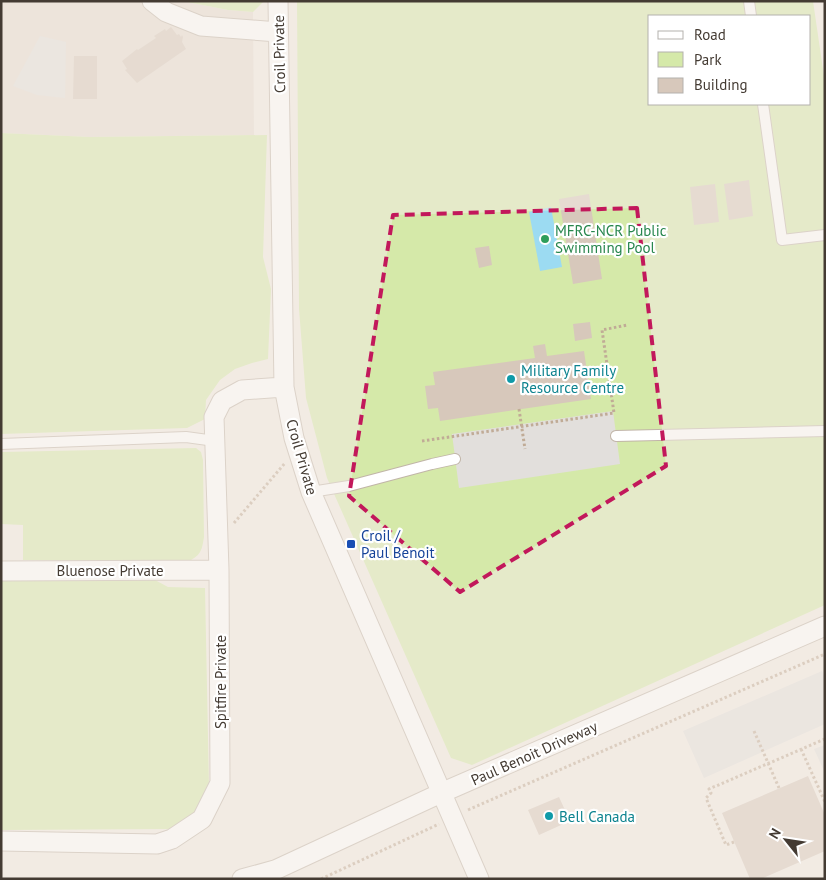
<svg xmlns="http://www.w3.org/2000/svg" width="826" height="880" font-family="'PT Sans',sans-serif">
<rect width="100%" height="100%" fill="#f2ebe3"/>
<!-- residential -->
<path fill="#e6dcd1" d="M 1,1 L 182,1 L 228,10 L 253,12 L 254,135 L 90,137 L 1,133 Z"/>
<!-- green -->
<path fill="#d5e9a9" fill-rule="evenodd" d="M 182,1 L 264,1 L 253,12 L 228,10 Z
M 297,1 L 813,1 L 825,83 L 825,605 L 472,765 L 451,758 L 327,478 L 306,398 L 299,309 ZM 650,16 L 810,16 L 810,104 L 650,104 Z
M 1,133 L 90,137 L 267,135 L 263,257 L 271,289 L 268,359 L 252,363 L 235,369 L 220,380 L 206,400 L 205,419 L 187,428 L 1,434 Z
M 196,448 L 201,452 L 203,460 L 204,537 C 202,550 201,555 189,561 L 23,560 L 23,525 L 1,524 L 1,452 Z
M 79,580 L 155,580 L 168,587 L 205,588 L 209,786 L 196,815 L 175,829 L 1,830 L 1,581 Z"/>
<!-- parking -->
<path fill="#e2dfdc" d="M 40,36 L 66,42 L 65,98 L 37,95 L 13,86 Z
M 613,411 L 620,464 L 459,488 L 452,434 Z
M 822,671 L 825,678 L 825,724 L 704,778 L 683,731 Z
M 825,745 L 825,773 L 814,749 Z"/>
<!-- water -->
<path fill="#9cdbf2" d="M 551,207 L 562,267 L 540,271 L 529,212 Z"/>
<!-- building -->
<path fill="#d7c8bb" d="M 171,27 L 177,35 L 179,34 L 181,37 L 182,35 L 183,37 L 182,42 L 186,49 L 137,83 L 125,70 L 127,69 L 122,61 L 137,49 L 138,50 L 156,38 L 154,36 L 165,29 L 166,31 Z
M 74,56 L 97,56 L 97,99 L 73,99 Z
M 749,180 L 753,216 L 729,220 L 724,184 Z
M 715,184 L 719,222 L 694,225 L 690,187 Z
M 589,194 L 602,279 L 573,284 L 559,199 Z
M 489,246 L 492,265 L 479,268 L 475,248 Z
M 590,322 L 592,338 L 575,341 L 573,324 Z
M 545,344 L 547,356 L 584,351 L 591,399 L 440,421 L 438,408 L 428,409 L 425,386 L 435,385 L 433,372 L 535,358 L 533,346 Z
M 808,776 L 825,815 L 825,851 L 761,879 L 750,879 L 722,813 Z
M 559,797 L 570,821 L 539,835 L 528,810 Z"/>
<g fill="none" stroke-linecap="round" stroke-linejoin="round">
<!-- service casing -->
<g stroke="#c1b5a8" stroke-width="12">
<path id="service" d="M 749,1 L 751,16
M 763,104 L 782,240 L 825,235
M 616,436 L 825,431
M 1,444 L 186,437 L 215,441
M 311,492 L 349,486 L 432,464 L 455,459"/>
</g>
<!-- minor casing -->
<g stroke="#c1b5a8" stroke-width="21">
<path id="minor" d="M 152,1 L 166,12 L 201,26 L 278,32
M 278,1 L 284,387 L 294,438 L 311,492 L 479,879
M 1,571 L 219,570
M 1,841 L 157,844 L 172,839 L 202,819 L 220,783 L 219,570 L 214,417 L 222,401 L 242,390 L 284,387
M 242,879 L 275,870 L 441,793 L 825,626"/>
</g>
<!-- path -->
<path stroke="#c0ab96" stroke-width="3" stroke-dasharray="2.5 2.5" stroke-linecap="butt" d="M 519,409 L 525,449
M 422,441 L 614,413 L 602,330 L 627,325
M 234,523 L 285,463
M 754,731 L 779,788
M 801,749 L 825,802
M 468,810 L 825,654
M 734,842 L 726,845 L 706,798 L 711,793 L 709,789 L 825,739
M 321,879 L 439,824"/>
<!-- service -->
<use href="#service" stroke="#fff" stroke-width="10"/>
<!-- minor -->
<use href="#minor" stroke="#fff" stroke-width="19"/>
</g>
<!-- marked area -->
<path d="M0 0H826V880H0ZM 637,208 L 666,466 L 460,592 L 349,496 L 393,215 Z" fill="#f2ebe3" fill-opacity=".55" fill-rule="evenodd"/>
<path fill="none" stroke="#c2185b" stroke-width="4" stroke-dasharray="10 6" stroke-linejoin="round" d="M 637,208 L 666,466 L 460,592 L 349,496 L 393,215 Z"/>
<!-- markers -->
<circle fill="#2e9e5b" stroke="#fff" stroke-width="2" cx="545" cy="239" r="5"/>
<g fill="#0f9aa8" stroke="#fff" stroke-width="2">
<circle cx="511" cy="379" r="5"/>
<circle cx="549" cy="816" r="5"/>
</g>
<rect fill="#1a4fb4" stroke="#fff" stroke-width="2" x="346" y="539" width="10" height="10" rx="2.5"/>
<g text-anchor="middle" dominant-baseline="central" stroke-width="4.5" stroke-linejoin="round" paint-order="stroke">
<!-- street labels -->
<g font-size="15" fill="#443b33" stroke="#fff">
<text transform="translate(279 54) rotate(-91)">Croil Private</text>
<text transform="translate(302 457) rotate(74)">Croil Private</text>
<text x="110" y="570">Bluenose Private</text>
<text transform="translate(220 682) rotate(-90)">Spitfire Private</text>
<text transform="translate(534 753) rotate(-24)">Paul Benoit Driveway</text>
</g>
<!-- leisure labels -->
<g font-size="15" fill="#27864d" stroke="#fff" text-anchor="start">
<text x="555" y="230">MFRC-NCR Public<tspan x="555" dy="17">Swimming Pool</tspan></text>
</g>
<!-- culture labels -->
<g font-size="15" fill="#0d838f" stroke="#fff" text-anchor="start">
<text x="521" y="370">Military Family<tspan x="521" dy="17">Resource Centre</tspan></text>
<text x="559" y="816">Bell Canada</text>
</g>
<!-- transit labels -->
<g font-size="15" fill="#164399" stroke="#fff" text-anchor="start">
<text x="361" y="535">Croil /<tspan x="361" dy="17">Paul Benoit</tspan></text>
</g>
</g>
<!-- border -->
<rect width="826" height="880" fill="none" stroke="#443b33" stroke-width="5"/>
<!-- legend -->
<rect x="648" y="15" width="162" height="90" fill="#ffffff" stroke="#b4b1ad"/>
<rect x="658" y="31" width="25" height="8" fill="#ffffff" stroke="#b4b1ad"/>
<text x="694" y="40" font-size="15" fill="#443b33">Road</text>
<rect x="658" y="52" width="25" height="15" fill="#d5e9a9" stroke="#b4b1ad"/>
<text x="694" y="65" font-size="15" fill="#443b33">Park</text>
<rect x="658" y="78" width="25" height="15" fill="#d7c8bb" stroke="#b4b1ad"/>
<text x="694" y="90" font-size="15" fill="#443b33">Building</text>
<!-- north arrow -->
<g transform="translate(786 840) rotate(300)" stroke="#ffffff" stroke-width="4" paint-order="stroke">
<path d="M0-4L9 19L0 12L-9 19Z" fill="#443b33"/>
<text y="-8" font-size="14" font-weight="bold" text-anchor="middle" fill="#443b33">N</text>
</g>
</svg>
